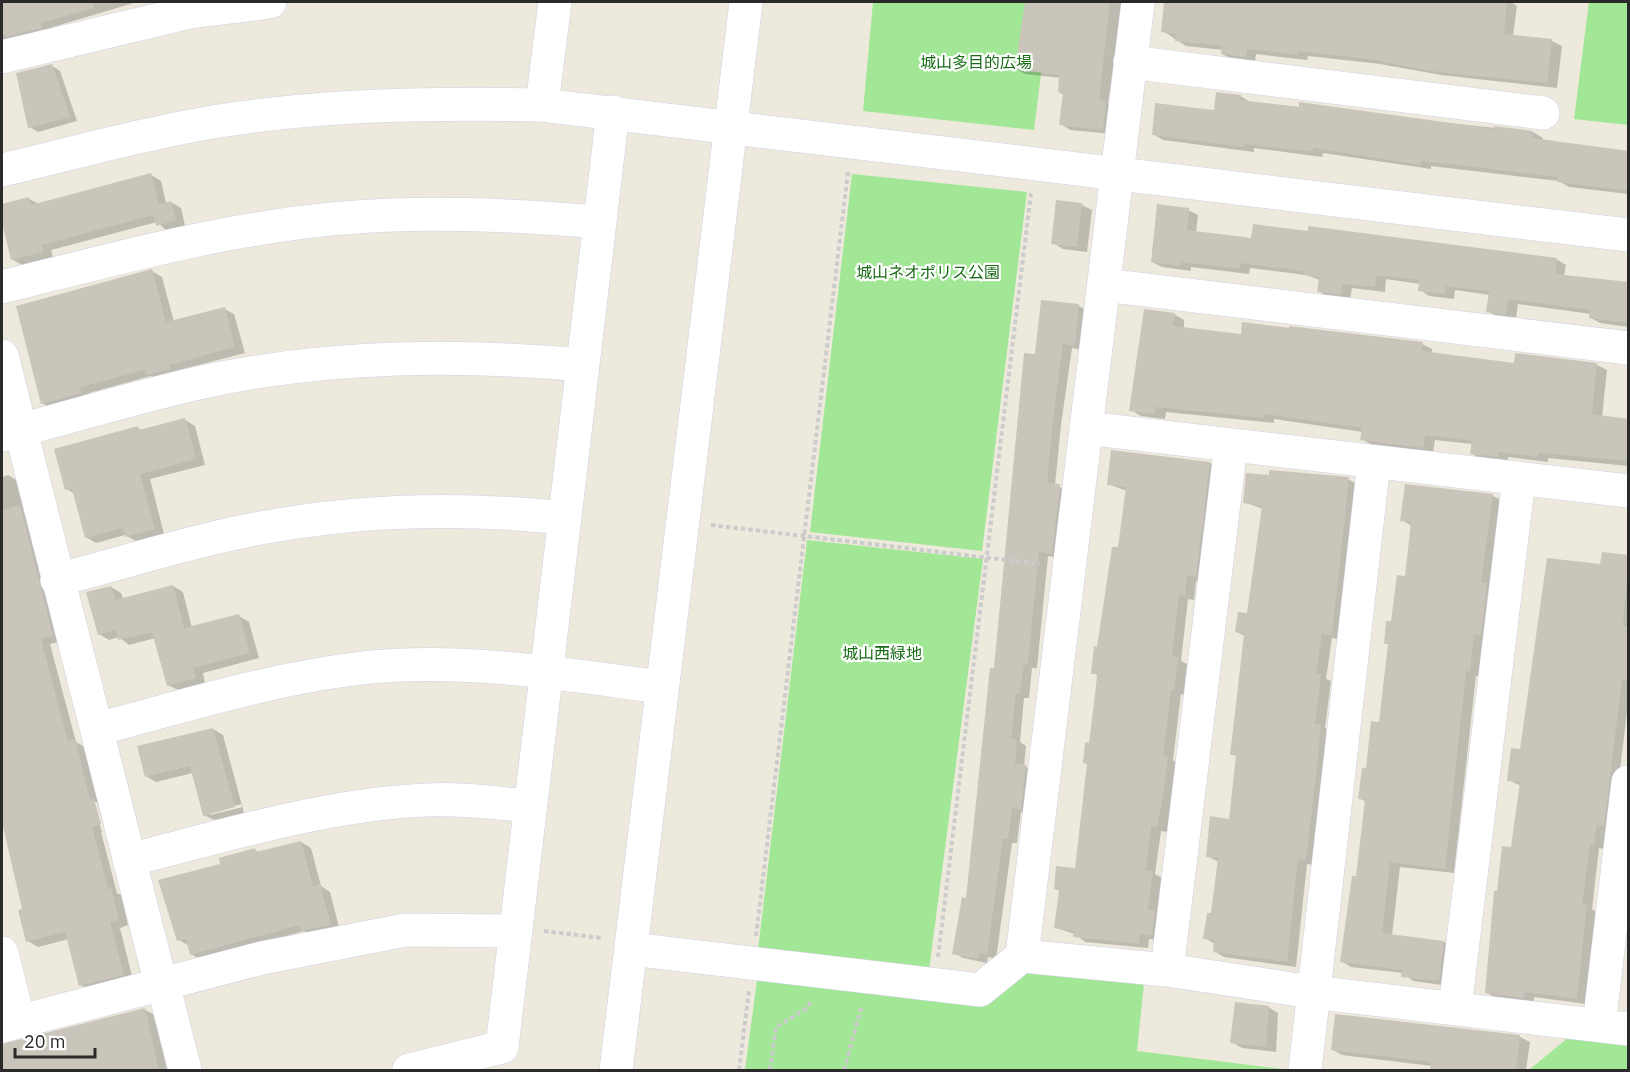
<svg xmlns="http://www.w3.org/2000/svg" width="1630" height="1072" font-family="'IBM Plex Sans','Noto Sans JP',sans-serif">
	<rect width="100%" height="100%" fill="#ede9dc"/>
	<path fill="#a2e795" d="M873,2H1050L1034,130L863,111Z
		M1589,2H1628V125L1574,119Z
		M852,174L1027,192L982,551L810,532Z
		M807,540L983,559L929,970L758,950Z
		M1023,969L1144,983L1137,1051L1291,1070H745L757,980L981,1005Z
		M1570,1036L1628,1043V1070H1529Z"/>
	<path fill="#0003" fill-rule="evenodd" d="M2,2H137L50,28L52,33L2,44Z
		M1026,2H1122L1108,104L1115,107L1112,134L1070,130L1061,124L1064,95L1059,92L1061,78L1025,74L1016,69Z
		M1166,2H1511L1517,6L1513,36L1552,41L1562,46L1557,88L1441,75L1380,64L1308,56L1307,60L1256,54L1255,62L1232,59L1222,54L1223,50L1186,46L1163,31Z
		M52,66L60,71L77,121L38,132L30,127Z
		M1240,96L1250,102L1533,132L1543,138L1542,141L1628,152V194L1569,187L1559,181L1431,166V169L1323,153L1322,157L1254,148V152L1163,140L1153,134L1216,112Z
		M151,175L161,181L166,203L171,202L181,208L185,226L167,231L157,222L51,250L53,257L22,265L12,259L2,217V206L29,199L39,204Z
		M1082,205L1092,210L1087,252L1063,249L1053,243Z
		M1188,210L1198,215L1196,232L1253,240L1556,259L1566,265L1564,276L1628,284V327L1600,323L1591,318V314L1518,304L1516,319L1498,317L1488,311L1490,295L1455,290L1454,299L1429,296L1420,290V284L1386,279L1385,292L1352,288L1350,299L1328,297L1319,291L1320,280L1306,275L1250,268L1249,274L1191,267V271L1162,267L1152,262Z
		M152,271L162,277L174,322L224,309L234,314L245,353L179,370L180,374L158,380L151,376L89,393L91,399L52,409L42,403Z
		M1042,301L1079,306L1088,311L1083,350L1072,348L1061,425L1055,485L1069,491L1061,558L1048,556L1037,668H1032L1029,698H1024L1020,742L1026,746L1024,766L1035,771L1029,813L1021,812L1017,843H1012L996,959L988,957L987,963L963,958L954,953L967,900Z
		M1174,314L1184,320V329L1242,336L1422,344L1432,349V353L1516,364L1517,355L1597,365L1607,370L1602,417L1628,420V466L1548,458V462L1508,457V462L1481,459L1471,453L1472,444L1435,440L1433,452L1372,445L1362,439L1363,432L1274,419V423L1166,412L1165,419L1141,416L1131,410Z
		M185,420L195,426L205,465L150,479L164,534L136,541L125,535L96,543L86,537L75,494L67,489L138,428L143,431Z
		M1210,463L1219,469L1205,582L1196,581L1194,600L1188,599L1181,661L1187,664L1184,695L1181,694L1173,760L1177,763L1173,803L1167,832L1161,831L1155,874L1162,878L1161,940L1149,939L1148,948L1085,942L1075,934L1056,928L1060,891L1055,889L1076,870L1099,676L1093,673L1119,549L1127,491L1108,484Z
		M8,475L18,481L63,641L50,644L76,742L85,747L110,830L101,832L117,893L121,895L128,925L120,928L133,980L91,991L81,985L69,939L38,947L28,941L24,910L2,816V477ZM93,802H97L105,831L102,832Z
		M1348,479L1358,485L1342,640L1332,638L1326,679L1331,681L1325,728L1330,731L1316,865L1307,864L1296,967L1224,957L1214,951L1215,944L1205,938L1212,915L1219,862L1207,856L1231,820L1238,757L1232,754L1245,636L1237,632L1248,615L1263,509L1244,502Z
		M1406,486L1493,496L1503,501L1479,676H1476L1454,873L1400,867L1392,936L1444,942L1454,948L1449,986L1413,981L1403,973L1351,967L1341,961L1357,878L1366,802L1360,798L1380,724L1389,645L1385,643L1406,578L1412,526L1402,520Z
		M1628,557V703L1613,830L1604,849L1599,848L1592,909L1596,912L1586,1004L1534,997V1002L1496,998L1487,993L1498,893L1513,849L1521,786L1509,780L1602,566Z
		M173,586L183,592L192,628L239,616L249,622L259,658L203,673L205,683L178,690L168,685L156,638L129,645L119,637L109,640L99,634L111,587L121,593L123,599Z
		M213,729L223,735L244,813L214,820L204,815L193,773L156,782L146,776ZM242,804L243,807L210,815V812Z
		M301,842L311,848L321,886L330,892L340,931L313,936L304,931L201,960L191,954L189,946L179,940L222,865L255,850L260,853Z
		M1268,1007L1278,1013L1276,1052L1242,1048L1232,1042Z
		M145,1010L155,1015L167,1070H2V1047Z
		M1520,1037L1530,1042L1526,1070H1434L1432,1066L1342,1055L1332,1049Z"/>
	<path fill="#c9c5bb" d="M2,2H93L94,8L41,23L42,28L6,37L5,34L2,35Z
		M1025,2H1110L1099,100L1106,101L1103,130L1059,125L1063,93L1058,92L1059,75L1015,69Z
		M1164,2H1507L1504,34L1552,39L1547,83L1430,71L1369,59L1298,51V55L1247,49L1246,57L1221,54L1222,46L1175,41L1176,34L1161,32Z
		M52,64L70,117L28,128L16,73Z
		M1216,92L1241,95L1240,100L1299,107V102L1494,129V126L1533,131L1532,138L1629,151V191L1557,182L1558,177L1474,167L1421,161V165L1313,148V152L1244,144V147L1152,135L1155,103L1214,110Z
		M151,173L159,204L171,201L176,220L156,226L153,215L42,245L44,252L11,260L2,223V204L29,197L31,205Z
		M1056,200L1082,203L1077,247L1051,244Z
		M1157,204L1189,208L1187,230L1251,238L1253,224L1308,231V226L1557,258L1555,274L1629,282V323L1589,318L1590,310L1508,299L1506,315L1486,312L1489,291L1446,286L1445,294L1418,291L1419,280L1377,275L1375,287L1342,284L1341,295L1317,292L1319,277L1303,275V271L1241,263L1240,269L1182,262L1181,266L1151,262Z
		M152,269L166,322L225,307L235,347L169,365L171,369L146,375L145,370L80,387L81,393L41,404L16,306Z
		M1041,300L1079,304L1075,346L1063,344L1053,420L1047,483L1060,484L1052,554L1039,552L1028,664H1024L1020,694H1016L1011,739H1017L1015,764L1026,765L1021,809L1012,808L1008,839L1003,838L987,955L979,953L978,959L952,954L962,897L966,898L990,668H994L1024,353L1035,354Z
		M1144,309L1175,313L1173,326L1241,334L1242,322L1289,328V326L1423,342L1422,351L1514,363L1515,353L1597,363L1592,414L1629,419V461L1539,453L1538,457L1498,452V457L1470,454L1472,441L1425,435L1424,448L1360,440L1362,428L1264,414V418L1156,407L1155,414L1129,411Z
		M185,418L196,459L140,474L155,529L125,537L123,528L85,538L72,489L65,490L54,449L138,426L139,430Z
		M1111,450L1210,462L1196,577L1187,576L1185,596L1179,595L1172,656L1178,657L1174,690H1171L1163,755L1168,756L1163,797L1157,827L1151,826L1146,870L1153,871L1148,910L1155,911L1152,936L1140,934L1139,944L1073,937L1074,931L1054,928L1059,890L1054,889L1056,866L1075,868L1087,764L1083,763L1085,742L1089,743L1096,686L1097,674H1091L1094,646L1097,647L1112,547H1118L1126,487L1107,485Z
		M1269,470L1349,477L1332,635L1322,634L1316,674H1321L1315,724H1321L1317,767L1306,860L1298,859L1287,962L1213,952L1214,940L1203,939L1207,913H1211L1218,858L1206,857L1210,816L1229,819L1236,755H1230L1244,634L1235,632L1238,612L1247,613L1262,506L1243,503L1246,473L1269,475Z
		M1405,484L1493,494L1481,583H1487L1481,635L1474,634L1470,671H1466L1445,869L1390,862L1382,933L1444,941L1439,981L1401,977L1402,970L1340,962L1352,876H1356L1365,800L1358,799L1362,768H1366L1371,721L1379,722L1388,644H1384L1386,621H1391L1397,575L1405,576L1411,522L1400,521Z
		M20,505L53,636L41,639L68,741L75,739L90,800L94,799L101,824L92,827L108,889L111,888L119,920L110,922L124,975L79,986L65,932L26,942L18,910L22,909L2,822V510Z
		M1602,552L1629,555L1623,626H1629V681L1622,680L1604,826L1597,825L1594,845L1590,844L1582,905H1587L1577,999L1525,992L1524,998L1485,993L1494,891H1497L1502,846L1511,847L1520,782L1507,781L1511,748L1520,749L1547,558L1600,564Z
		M173,585L184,628L239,614L250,653L193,668L196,678L167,686L152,632L118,640L116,630L98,635L86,592L111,586L115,600Z
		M213,728L235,807L203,816L190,766L145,777L137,746Z
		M301,841L313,886L320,884L331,925L301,931L300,925L190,955L186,939L177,941L158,880L220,864L219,858L255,848L256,852Z
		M1235,1002L1269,1006L1266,1047L1230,1043Z
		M145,1008L159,1071H2V1044Z
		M1335,1014L1520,1035L1516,1071H1430L1431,1062L1331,1050Z"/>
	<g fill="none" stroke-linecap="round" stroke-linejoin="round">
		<defs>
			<path id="minor" d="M2,57L190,12L270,2
				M1130,62L1543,113
				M542,105L555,2
				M2,170C74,153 146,133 219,121C326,104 434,103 542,105L1628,235
				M1104,285L1628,348
				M2,287C111,260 219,230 331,219C420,210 511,215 600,222
				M2,356L161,984
				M1086,428L1628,491
				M2,435C72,417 141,395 212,380C335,355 458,354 583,365
				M57,580C130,561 204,537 278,525C373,509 469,508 565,518
				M97,729C181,707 267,680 354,669C457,656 560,674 662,687
				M129,860C227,835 324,805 425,800C460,798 495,803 530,806
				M631,949L980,990L1022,956L1138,2
				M2,953L19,1021
				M1022,956L1167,970L1312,992L1628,1029
				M1167,970L1231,445
				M163,984L185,1070
				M1455,1008L1519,478
				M1599,1025L1628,782
				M2,1026L262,958L405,930L516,931
				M409,1070L502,1047L613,112
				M616,1070L746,2
				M1305,1070L1374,462"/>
		</defs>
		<use href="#minor" stroke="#d1d1e4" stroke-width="34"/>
		<path stroke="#ccc" stroke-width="4" stroke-dasharray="4.5 3" stroke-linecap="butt" d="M711,525L1040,564
			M544,931L602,938
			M756,936L848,172
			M938,957L1031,193
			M739,1070L749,991
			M770,1070L776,1027L809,1007L810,1000
			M844,1070L862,1005"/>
		<use href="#minor" stroke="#fff" stroke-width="33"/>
	</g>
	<g text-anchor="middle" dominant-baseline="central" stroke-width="4.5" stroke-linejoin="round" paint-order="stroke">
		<g font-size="16" fill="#186c16" stroke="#fff">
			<text x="976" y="62">城山多目的広場</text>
			<text x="928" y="272">城山ネオポリス公園</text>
			<text x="882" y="653">城山西緑地</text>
		</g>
	</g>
	<rect width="1630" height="1072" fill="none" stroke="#2a2a2a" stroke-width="6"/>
	<path d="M15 1048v9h80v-9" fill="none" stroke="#2a2a2a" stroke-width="3"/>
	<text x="24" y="1048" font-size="18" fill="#2a2a2a" stroke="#ffffff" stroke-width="4.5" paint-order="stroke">20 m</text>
</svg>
